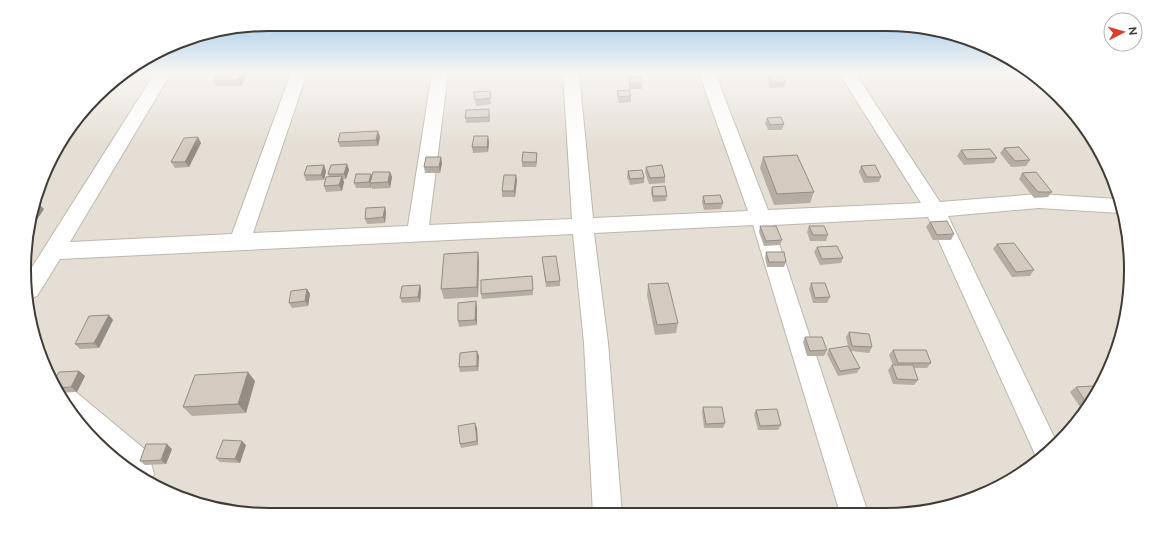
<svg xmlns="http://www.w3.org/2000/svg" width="1155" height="539" font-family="Raleway,sans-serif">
	<rect width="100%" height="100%" fill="#f0ece5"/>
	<path fill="#e4ded4" d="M129,73H1024L1059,96L1112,175L1131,269L1112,363L1080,419L1035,464L980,496L918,513L269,515L176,496L107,454L57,392L29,317V222L57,147L108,85Z"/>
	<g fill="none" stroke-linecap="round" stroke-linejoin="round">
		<defs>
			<path id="street" d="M155,73H171L70,242L232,234L291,73H307L253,233L408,226L432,73H448L429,225L572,219L563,73H579L593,218L748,211L699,73H715L768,210L921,203L839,73H855L940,202L1039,194L1117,199L1120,213L1039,208L948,216L1057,443L1038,461L928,217L773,225L868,513H840L753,225L594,233L608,343L622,514H593L584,343L573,234L60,259L37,296L29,299V272Z
				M56,380L65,383L148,452L154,474L151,481L115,459L102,447L57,392L53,381Z"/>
		</defs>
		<use href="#street" stroke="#beb6ac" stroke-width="2"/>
		<use href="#street" fill="#fff" fill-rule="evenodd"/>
	</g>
	<path fill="#b6aea4" d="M172,73H200L172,74Z
		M218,73H247L241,86H216L213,81Z
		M879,73H893L892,75H880Z
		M769,76L786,82L784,87L770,88L767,82Z
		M629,77L642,83V89H629Z
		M490,91L491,104L476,106L474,92Z
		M617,91L631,96V102L619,103L617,96Z
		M490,115V122L466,123L465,118Z
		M767,118L784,124L782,130H768L765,123Z
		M488,136L489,142L488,152L473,153L472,147Z
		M198,137L201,143L189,167L175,168L171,162Z
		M380,137L378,146L340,147L338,142Z
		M1004,148L1030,160L1026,166L1011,167L1000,153Z
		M961,150L997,158L994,163L964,165L957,156Z
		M537,153V158L536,167H522V162Z
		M763,157L814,192L810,203L774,205L760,168Z
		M442,163L440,173H425L424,167Z
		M347,164L349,170L346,179H343L344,182L342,191L326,192L324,186L329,177L328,174Z
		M324,165L326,171L324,180L306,181L304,175Z
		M861,166L881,177L879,182L864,183L859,172Z
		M646,167L665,177V183L649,184L645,172Z
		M628,171L644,178V183L630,185L627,177Z
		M390,172L392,177L390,188L372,189L371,186V188H356L354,183L371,174L372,177Z
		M1022,173L1052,192L1048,197L1034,198L1019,179Z
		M517,180L515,197H502V191Z
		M652,187L667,196L666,201L653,202L651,192Z
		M703,196L723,203L721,209L704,210L702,202Z
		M35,204L44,209L36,221H29Z
		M386,212L385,223L367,224L365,219Z
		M930,222L954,234L951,240H933L926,227Z
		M760,226L782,240L780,245L764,246L759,232Z
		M809,226L828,235L826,241H810L807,232Z
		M997,244L1034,270L1030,276L1012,277L993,249Z
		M817,247L843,258L841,263L820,265L814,252Z
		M478,252L479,262L478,297L444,299L441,289Z
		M766,252L786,262L784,267H767L765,258Z
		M542,257L560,281V286L546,287Z
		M532,276L533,295L482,299L481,294Z
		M811,283L830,297L827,303H813L809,289Z
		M648,284L678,323L676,333L655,335L647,295Z
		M420,285L421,290L420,302L402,303L400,298Z
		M307,289L310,294L308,306L292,308L289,303Z
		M477,307V325L459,327L458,321Z
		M109,315L113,320L99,348L80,349L75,344Z
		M849,332L872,347L869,353L851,351L860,368L857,373L838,376L827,354L829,349L848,346L846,337Z
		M805,337L827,350L824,356H807L803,342Z
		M893,350L931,363L927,368H914L918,380L914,385L893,384L888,370L892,365H893L889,355Z
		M479,356L478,371L460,372L459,367Z
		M79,371L85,376L77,392L57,393L53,382Z
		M255,381L246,413L192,416L183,407Z
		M1076,387L1096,391L1086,410H1082L1070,392Z
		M703,407L725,423L723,428H704L702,412Z
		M756,410L781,425L778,430H758L754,414Z
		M477,428L478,445L461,448L460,444Z
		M246,445L240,463L220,462L216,458Z
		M172,449L166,464L145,465L140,461Z"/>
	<path fill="#948d86" d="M242,73H247L241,86L238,80Z
		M378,131L380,137L378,146L376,140Z
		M488,136L489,142L488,152L487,147Z
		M198,137L201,143L189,167L185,162Z
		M537,153V158L536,167V162Z
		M441,157L442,163L440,173L439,167Z
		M347,164L349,170L346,179L344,174Z
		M324,165L326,171L324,180L321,175Z
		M390,172L392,177L390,188L388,182Z
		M371,174L372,179L370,183L371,186V188L369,182Z
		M516,175L517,180L515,197L514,191Z
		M342,176L344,182L342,191L339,185Z
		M39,204L44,209L36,221L31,216Z
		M385,207L386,212L385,223L383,217Z
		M478,252L479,262L478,297L477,287Z
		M420,285L421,290L420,302L418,297Z
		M307,289L310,294L308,306L305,301Z
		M476,301L477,307V325L475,320Z
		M109,315L113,320L99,348L94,343Z
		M477,351L479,356L478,371L477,366Z
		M79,371L85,376L77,392L71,387Z
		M248,372L255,381L246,413L238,404Z
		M475,423L477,428L478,445L477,441Z
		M242,441L246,445L240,463L235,459Z
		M167,444L172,449L166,464L161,460Z"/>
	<path fill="#d4cabf" stroke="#948d86" d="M218,73H242L238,80L213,81Z
		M769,76H782L786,82H772Z
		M629,77H641L642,83H629Z
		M629,90L631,96L619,97L617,91Z
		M490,91L491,98L475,100L474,92Z
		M489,109V117L465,118L466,110Z
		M781,117L784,124L770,125L767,118Z
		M378,131L376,140L338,142L340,133Z
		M474,136H488L487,147H472Z
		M198,137L185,162H171L184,138Z
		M1019,147L1030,160L1015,161L1004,148Z
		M990,149L997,158L967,159L961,150Z
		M523,152L537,153L536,162H522Z
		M797,155L814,192L777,194L763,157Z
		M426,157H441L439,167H424Z
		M347,164L344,174H328L331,165Z
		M324,165L321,175H304L307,166Z
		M662,165L665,177L650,178L646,167Z
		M875,165L881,177H867L861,166Z
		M642,170L644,178L630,179L628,171Z
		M373,172H390L388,182L370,183Z
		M1036,172L1052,192H1038L1022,173Z
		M356,174H371L369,182L354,183Z
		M504,175H516L514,191H502Z
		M342,176L339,185L324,186L326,177Z
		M665,186L667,196H653L652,187Z
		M720,195L723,203L705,204L703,196Z
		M35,204H39L31,215Z
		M385,207L383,217L365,219L366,208Z
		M947,221L954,234L937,235L930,222Z
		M760,226H776L782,240L766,241Z
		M809,226H824L828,235H813Z
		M1014,243L1034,270L1016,272L997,244Z
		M837,246L843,258L822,259L817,247Z
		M478,252L477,287L441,289L444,254Z
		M766,252H784L786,262H769Z
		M556,256L560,281L546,282L542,257Z
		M532,276L533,290L481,294V280Z
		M668,283L678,323L657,325L648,284Z
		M811,283H825L830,297L815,298Z
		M420,285L418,297L400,298L402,286Z
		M307,289L305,301L289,303L291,291Z
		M476,301L475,320L458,321V303Z
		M109,315L94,343L75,344L89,316Z
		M849,332L869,334L872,347L852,346Z
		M805,337H822L827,350L810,351Z
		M848,346L860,368L840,371L829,349Z
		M893,350H926L931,363H898Z
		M477,351V366L459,367L460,353Z
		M892,365H913L918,380L897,379Z
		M79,371L71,387L55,388L53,382L59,372Z
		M248,372L238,404L183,407L195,375Z
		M1093,386L1096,391L1088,405L1076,387Z
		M703,407H722L725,423L706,424Z
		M777,409L781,425L760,426L756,410Z
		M475,423L477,441L460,444L458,426Z
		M223,440L242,441L235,459L216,458Z
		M146,444H167L161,460L140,461Z"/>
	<linearGradient id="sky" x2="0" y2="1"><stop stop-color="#8ec0e8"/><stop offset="0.49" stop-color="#f8f6f3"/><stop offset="1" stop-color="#f8f6f3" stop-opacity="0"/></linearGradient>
	<rect width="1155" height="148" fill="url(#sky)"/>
	<path d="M0 0H1155V539H0ZM269 31H886A238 238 0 0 1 1124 269V270A238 238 0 0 1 886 508H269A238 238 0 0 1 31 270V269A238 238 0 0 1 269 31Z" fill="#fff" fill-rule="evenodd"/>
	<path fill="none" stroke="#423c36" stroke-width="2" d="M269 31H886A238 238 0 0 1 1124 269V270A238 238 0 0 1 886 508H269A238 238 0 0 1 31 270V269A238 238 0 0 1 269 31Z"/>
	<g transform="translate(1123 32) rotate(84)"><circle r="19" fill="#ffffff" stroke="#b3b1af"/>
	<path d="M0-3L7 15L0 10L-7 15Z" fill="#e03c2c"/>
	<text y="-6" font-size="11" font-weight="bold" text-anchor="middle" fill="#423c36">N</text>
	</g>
</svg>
